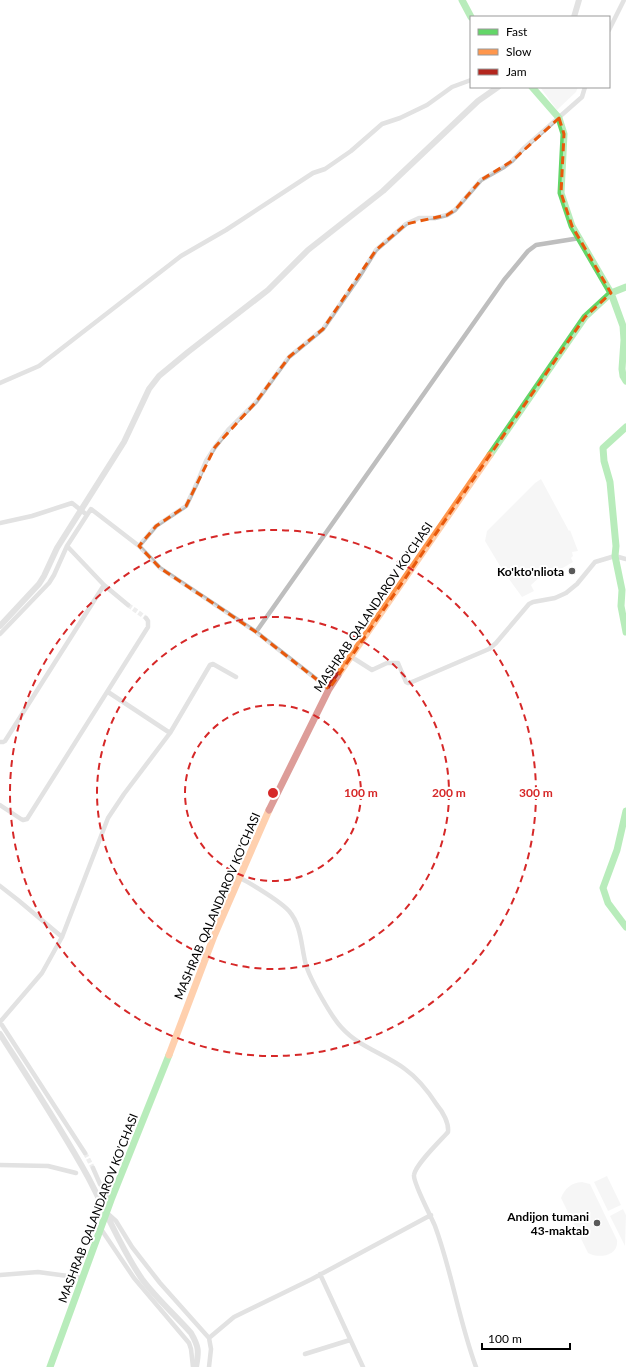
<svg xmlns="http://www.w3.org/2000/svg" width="626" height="1367" font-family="Lato,sans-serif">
	<rect width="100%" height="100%" fill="#fff"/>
	<path fill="#ececec" d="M540,87H578L576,92L557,110Z
		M541,479L569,531L570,530L578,551L572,552L573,556L571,558L573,562L549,576L546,573L542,577L541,576L531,585L534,591L522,597L503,571L485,541L487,531L535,483Z
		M607,1176L621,1205L608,1211L594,1182Z
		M582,1182L590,1184L617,1240C619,1256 599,1259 588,1253L561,1198C565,1188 571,1183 582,1182Z
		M623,1209L626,1215L625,1246L610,1216Z"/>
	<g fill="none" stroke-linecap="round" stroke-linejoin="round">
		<path stroke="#bfbfbf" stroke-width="6" d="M574,17L579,0
			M0,626L39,584L44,576L57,548L124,442L149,389L159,376L188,352L268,290L308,250L383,191L478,101L498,87
			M0,1034C30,1081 61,1128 88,1177C106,1211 120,1247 142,1279C155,1297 176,1316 191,1333C199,1347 199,1351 196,1367"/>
		<path stroke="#d9d9d9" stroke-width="4.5" stroke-dasharray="4.5 2" stroke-linecap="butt" d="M128,605L146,618
			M85,1153L93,1168"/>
		<path stroke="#bebebe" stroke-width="4.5" d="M609,30L624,0
			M0,383L39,366L181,256L226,230L313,173L325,169L351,151L382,124L400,118L427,105L452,87L471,80
			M87,515L91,509L139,546L160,568L256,632L329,689
			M0,523L32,516L72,503L87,515L67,546L54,575L49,583L0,634
			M67,546L104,585L128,605
			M139,546L156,526L186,506L197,483L206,461L215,447L229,429L256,402L289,357L323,329L359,277L376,250L406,224L419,218H435L447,215L455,210L481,180L504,167L512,161L523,149L582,97L585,87
			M256,632L504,280L528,251L536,245L580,238
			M350,656L372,670L387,663H398L406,682L408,683L412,682L489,649L496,643L529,604L533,602L555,598L566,593L577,584L595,562L615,556L626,559
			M108,692L170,733
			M0,742H3L5,741L104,585
			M0,805L21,819L23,820L27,819L148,627V621L146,618
			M239,877C254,886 278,899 289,911C302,926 301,947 306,965C310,979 332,1018 342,1028C359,1047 385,1054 405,1069C419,1079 428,1091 437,1105C443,1112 449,1123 448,1132C440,1141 415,1165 414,1175C413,1183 431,1216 435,1226C452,1272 459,1321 476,1367
			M0,886L18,900L62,937
			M0,1022L42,973L62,937L108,818L124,794L170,733L210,665L213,664L236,677
			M0,1022L85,1153
			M0,1165L48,1166L76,1173
			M93,1168L100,1184L111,1200
			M107,1213L116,1221L132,1247L160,1283L209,1338L234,1317L312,1279L431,1215
			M101,1229L134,1278L189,1343L191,1349L193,1367
			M320,1274L363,1367
			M0,1275L38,1272L83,1278
			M209,1338L211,1349L209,1367
			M305,1354L350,1340"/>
		<path stroke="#63d668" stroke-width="7" d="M462,0L471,17
			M532,87L559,118L564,134L561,193L572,226L611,293L623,326L624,340L622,369L623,376L626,381
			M626,427L603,448L604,461L610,482L616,546L615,556L622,590L621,606L626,632
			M490,455L585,317L611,293L626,287
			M626,811L617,850L603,888L608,903L626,927
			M50,1367L111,1200L169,1055"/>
		<path stroke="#ff974d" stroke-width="7" d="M338,675L490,455
			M169,1055L214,936L269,810"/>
		<path stroke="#b3261e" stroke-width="7" d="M269,810L329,689L338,675"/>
	</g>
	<path d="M0 0H626V1367H0ZM559,118L564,134L561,193L572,226L611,293L585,317L329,689L256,632L160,568L139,546L156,526L186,506L215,447L256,402L289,357L323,329L376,250L406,224L447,215L455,210L481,180L512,161Z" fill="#fff" fill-opacity=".55" fill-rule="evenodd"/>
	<path fill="none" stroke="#e8590c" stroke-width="3" stroke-dasharray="8 5" stroke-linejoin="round" d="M559,118L564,134L561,193L572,226L611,293L585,317L329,689L256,632L160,568L139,546L156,526L186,506L215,447L256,402L289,357L323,329L376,250L406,224L447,215L455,210L481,180L512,161Z"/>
	<g fill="none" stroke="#d62828" stroke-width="2" stroke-dasharray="7 5">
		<circle cx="273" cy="793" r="88"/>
		<circle cx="273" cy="793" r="176"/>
		<circle cx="273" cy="793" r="263"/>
	</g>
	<g fill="#595959" stroke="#fff" stroke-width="1.5">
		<circle cx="572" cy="571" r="4"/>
		<circle cx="597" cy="1223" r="4"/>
	</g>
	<g text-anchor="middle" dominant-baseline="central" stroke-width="4" stroke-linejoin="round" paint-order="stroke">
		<g font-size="12" font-weight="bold" fill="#000" stroke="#fff" text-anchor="end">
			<text x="564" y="571">Ko'kto'nliota</text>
			<text x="589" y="1216">Andijon tumani<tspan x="589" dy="14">43-maktab</tspan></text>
		</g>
		<g font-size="12" fill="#000" stroke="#fff">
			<text transform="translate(373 607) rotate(-56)">MASHRAB QALANDAROV KO'CHASI</text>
			<text transform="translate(217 906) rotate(-67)">MASHRAB QALANDAROV KO'CHASI</text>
			<text transform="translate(98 1208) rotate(-69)">MASHRAB QALANDAROV KO'CHASI</text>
		</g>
	</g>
	<circle cx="273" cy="793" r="6" fill="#d62828" stroke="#fff" stroke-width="2"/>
	<g font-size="12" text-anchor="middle" font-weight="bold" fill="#d62828" stroke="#fff" stroke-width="4" stroke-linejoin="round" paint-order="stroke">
		<text x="361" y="797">100 m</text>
		<text x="449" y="797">200 m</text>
		<text x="536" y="797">300 m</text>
	</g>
	<rect x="470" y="16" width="140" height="72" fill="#ffffff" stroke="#999999"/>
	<rect x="478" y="29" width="20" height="6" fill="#63d668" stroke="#999999"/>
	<text x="506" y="36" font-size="12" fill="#000000">Fast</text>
	<rect x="478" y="49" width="20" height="6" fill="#ff974d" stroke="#999999"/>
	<text x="506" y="56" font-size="12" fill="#000000">Slow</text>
	<rect x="478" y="69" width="20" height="6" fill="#b3261e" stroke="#999999"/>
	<text x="506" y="76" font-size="12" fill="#000000">Jam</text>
	<path d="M482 1343v6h88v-6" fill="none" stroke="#000000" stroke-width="2"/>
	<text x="488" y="1343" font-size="12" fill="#000000" stroke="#ffffff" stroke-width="3" paint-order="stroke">100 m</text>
</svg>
